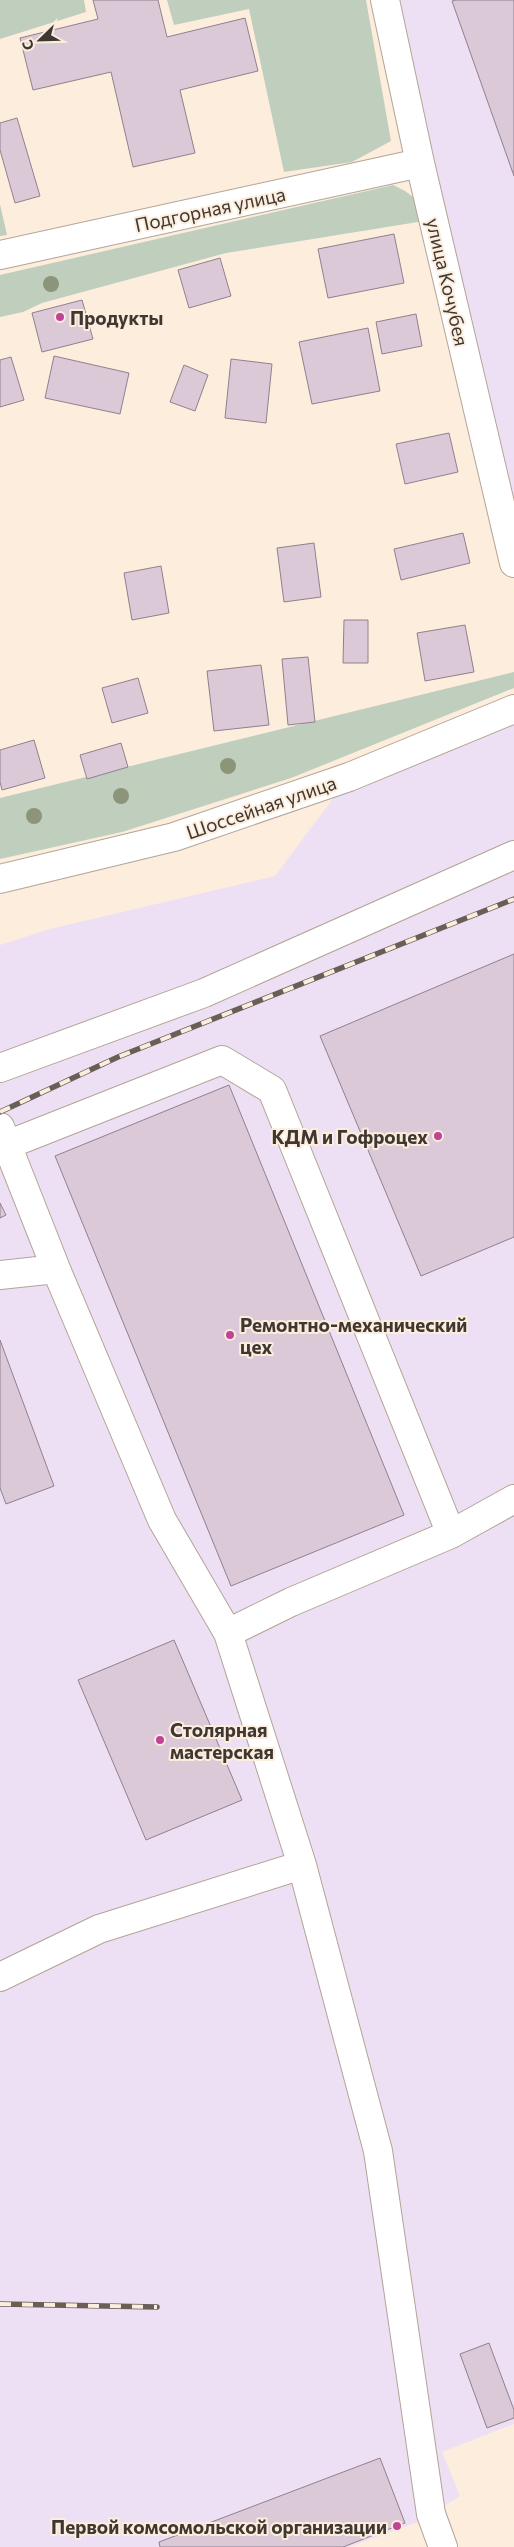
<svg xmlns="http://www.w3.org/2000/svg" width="514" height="2547" font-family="Commissioner,sans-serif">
	<rect width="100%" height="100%" fill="#fdeddd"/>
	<path fill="#eee0f4" d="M385,0H514V563Z
		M514,709V2424L442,2452L460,2496L418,2522L349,2547H0V945L50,929L275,876L349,777Z"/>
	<path fill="#c0cebd" d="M0,0H84L86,12L0,39Z
		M167,0H366L391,141L352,162L284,172L249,9L174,25Z
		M393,185C414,195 417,198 424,221L226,253L42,303L23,312L0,317V275Z
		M0,204L7,235L0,236Z
		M514,672V688L291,778L122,832L0,859V798Z"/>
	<path fill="#dbc9d7" stroke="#90808d" d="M93,0H158L167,37L245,18L258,71L180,90L195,153L133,167L111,72L33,90L20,38L98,19Z
		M456,0H514V176L452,1Z
		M17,118L40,196L15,203L0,150V123Z
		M394,234L404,283L328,298L318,249Z
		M220,258L231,296L189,308L178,270Z
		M82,300L93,339L42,352L32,313Z
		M416,314L422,346L382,354L376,322Z
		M368,328L380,391L312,404L299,342Z
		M54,356L129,373L120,414L45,398Z
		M11,357L24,400L0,407V360Z
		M231,359L272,364L266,423L225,418Z
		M184,365L208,375L195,411L170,402Z
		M449,433L458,472L405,484L396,444Z
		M463,533L470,563L401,580L394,549Z
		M314,543L321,597L284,602L277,548Z
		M161,566L169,613L132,620L124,573Z
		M344,620H368V663H343Z
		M465,625L474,672L425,681L417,633Z
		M308,657L315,722L288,725L282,659Z
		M261,665L269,725L214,731L207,671Z
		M138,678L148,713L112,723L102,688Z
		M34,740L45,778L2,790L0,782V750Z
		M121,743L128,767L87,779L80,755Z
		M514,954V1237L421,1276L320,1036Z
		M229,1085L404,1515L231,1586L55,1156Z
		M0,1203L6,1215L0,1218Z
		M0,1340L54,1486L6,1504L0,1488Z
		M174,1640L242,1800L146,1840L78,1680Z
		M489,2343L514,2410V2418L487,2428L460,2354Z
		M380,2458L405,2523L397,2526L343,2547H160L159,2542Z"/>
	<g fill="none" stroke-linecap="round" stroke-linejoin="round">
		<defs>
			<path id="minor" d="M385,0L420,163L514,563
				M0,255L420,163
				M0,879L174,837L349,777L514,709
				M0,1068L204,993L514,855
				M0,1127L56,1269L162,1520L228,1633L302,1865L378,2151L431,2514L443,2547
				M7,1145L222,1060L272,1090L451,1534
				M0,1275L56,1269
				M228,1633L291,1602L451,1534L514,1499
				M0,1977L99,1929L302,1865"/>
		</defs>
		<use href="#minor" stroke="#b3a495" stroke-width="30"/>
		<use href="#minor" stroke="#fff" stroke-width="28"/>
		<defs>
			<path id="rail" d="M0,1112L118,1057L514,899
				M0,2304L157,2307"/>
		</defs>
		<use href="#rail" stroke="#685f57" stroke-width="5.5"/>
		<use href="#rail" stroke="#fdeddd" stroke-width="4" stroke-dasharray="11" stroke-linecap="butt"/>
	</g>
	<g fill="#8c9579">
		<circle cx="51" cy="284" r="8"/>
		<circle cx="228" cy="766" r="8"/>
		<circle cx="121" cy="796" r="8"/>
		<circle cx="34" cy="816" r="8"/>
	</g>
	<g fill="#bf4496" stroke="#fdeddd" stroke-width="2">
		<circle cx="60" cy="317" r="5"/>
		<circle cx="438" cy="1136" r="5"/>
		<circle cx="230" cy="1335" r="5"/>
		<circle cx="160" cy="1740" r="5"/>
		<circle cx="397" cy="2526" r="5"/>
	</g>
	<g text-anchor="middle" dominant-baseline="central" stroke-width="4" stroke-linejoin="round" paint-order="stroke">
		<g font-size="19" fill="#3f3832" stroke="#fdeddd">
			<text transform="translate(210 209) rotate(-12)">Подгорная улица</text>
			<text transform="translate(448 282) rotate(77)">улица Кочубея</text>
			<text transform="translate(261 807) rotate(-19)">Шоссейная улица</text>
		</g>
		<g font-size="19" font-weight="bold" fill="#3f3832" stroke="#fdeddd" text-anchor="start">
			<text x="70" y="317">Продукты</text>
			<text x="428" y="1136" text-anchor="end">КДМ и Гофроцех</text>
			<text x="240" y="1324">Ремонтно-механический<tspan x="240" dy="22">цех</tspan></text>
			<text x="170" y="1729">Столярная<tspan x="170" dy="22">мастерская</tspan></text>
			<text x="387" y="2526" text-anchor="end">Первой комсомольской организации</text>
		</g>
	</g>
	<g transform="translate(40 40) rotate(247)" stroke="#fdeddd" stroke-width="4" paint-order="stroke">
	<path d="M0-4L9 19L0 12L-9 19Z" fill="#3f3832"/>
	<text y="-8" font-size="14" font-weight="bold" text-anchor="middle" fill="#3f3832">С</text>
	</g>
</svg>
